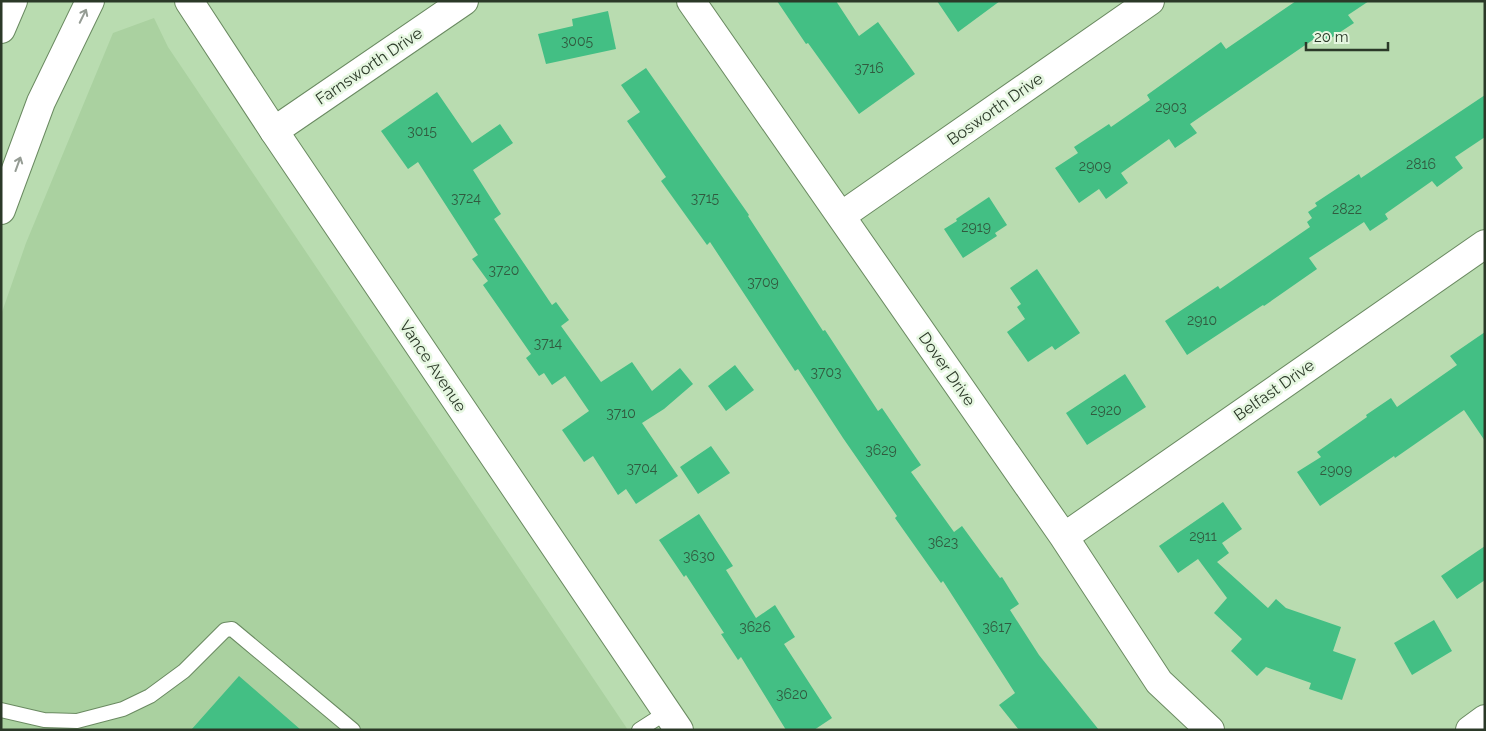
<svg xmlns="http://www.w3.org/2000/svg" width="1486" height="731" font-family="Raleway,sans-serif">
	<rect width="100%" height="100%" fill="#b9dcb0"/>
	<path fill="#aad1a0" d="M154,18L168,47L628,730H1V315L26,243L113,33Z"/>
	<path fill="#43bf84" d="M777,1H836L859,36L878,22L915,74L859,114L808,43L806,44Z
		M937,1H1000L958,32Z
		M1296,1H1369L1348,15L1354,23L1322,44L1317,37L1190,124L1197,133L1175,148L1169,139L1121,173L1128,183L1106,199L1099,189L1079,203L1055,168L1078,153L1074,147L1109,124L1111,127L1150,100L1147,95L1221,42L1226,49Z
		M608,11L616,49L546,64L538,34L573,26L572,19Z
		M646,68L749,215L748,216L823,331L825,330L878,411L882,408L921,465L911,472L954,532L962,526L1000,578L1002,577L1019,604L1010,610L1039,655L1099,730H1019L999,705L1015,693L943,581L941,583L895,518L897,516L843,438L798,369L795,371L710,242L707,245L661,181L666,177L627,121L640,112L621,85Z
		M437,92L472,143L500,124L513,143L473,170L501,214L494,219L552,305L556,302L569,320L561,326L601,382L632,362L652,391L680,368L693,384L664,409L642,423L678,476L636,504L626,489L618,495L593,456L584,462L562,430L589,411L565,376L552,385L544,373L539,376L526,358L531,354L483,285L488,281L472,259L478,255L418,162L408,169L381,131Z
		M1485,95V137L1455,157L1463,168L1437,187L1432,181L1385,214L1388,219L1370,231L1364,222L1309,258L1317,269L1264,306L1263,305L1187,355L1165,321L1218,286L1220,289L1310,227L1307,222L1312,218L1308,212L1317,206L1315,203L1359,174L1361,178Z
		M989,197L1007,225L995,233L997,236L963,258L944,229L957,221L956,219Z
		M1037,269L1080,333L1055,350L1052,346L1028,362L1007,332L1025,319L1017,307L1021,304L1010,288Z
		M1485,332V441L1464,410L1395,458L1394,456L1320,506L1297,472L1321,457L1317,452L1367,417L1366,415L1391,398L1397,407L1457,365L1450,356Z
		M735,365L754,390L726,411L708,386Z
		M1125,374L1146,407L1087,445L1066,413Z
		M711,446L730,473L698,494L680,467Z
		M1223,502L1242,529L1222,543L1229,553L1217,562L1268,608L1276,599L1286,608L1341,627L1333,651L1356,659L1342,700L1309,689L1311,683L1266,667L1257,676L1231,651L1242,639L1214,613L1227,598L1198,559L1178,573L1159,546Z
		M699,514L733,566L726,570L756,618L775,605L795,637L784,644L832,718L814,730H786L741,657L738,660L721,634L724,633L686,575L684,577L659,540Z
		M1485,546V580L1457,599L1441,576Z
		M1434,620L1452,651L1412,675L1394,643Z
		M239,676L301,730H191Z"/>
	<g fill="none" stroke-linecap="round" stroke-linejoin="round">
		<defs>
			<path id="service" d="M1,710L44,720L77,721L123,709L150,696L184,671L225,630L232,629L353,730
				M639,730L667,712"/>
			<path id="minor" d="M691,1L1064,537L1159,682L1210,730
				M274,131L464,1
				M841,216L1150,1
				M1064,537L1485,244
				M1470,730L1485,719"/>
			<path id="tertiary" d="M189,1L274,131L679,730"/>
			<path id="trunk" d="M1,29L13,1
				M1,210L41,102L90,1"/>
		</defs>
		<use href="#service" stroke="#6a8a61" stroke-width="16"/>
		<use href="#minor" stroke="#6a8a61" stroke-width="30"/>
		<use href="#tertiary" stroke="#6a8a61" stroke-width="30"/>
		<use href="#trunk" stroke="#6a8a61" stroke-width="30"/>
		<use href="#service" stroke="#fff" stroke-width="14"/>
		<use href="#minor" stroke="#fff" stroke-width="28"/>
		<use href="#tertiary" stroke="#fff" stroke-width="28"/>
		<use href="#trunk" stroke="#fff" stroke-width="28"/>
	</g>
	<defs><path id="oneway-shaft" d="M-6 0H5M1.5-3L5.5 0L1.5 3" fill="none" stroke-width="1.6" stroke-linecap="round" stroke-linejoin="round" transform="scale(1.25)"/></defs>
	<g stroke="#959c94">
		<use href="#oneway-shaft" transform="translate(83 16) rotate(-64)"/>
		<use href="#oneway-shaft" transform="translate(18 164) rotate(-70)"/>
	</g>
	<g text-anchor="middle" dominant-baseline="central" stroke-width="5" stroke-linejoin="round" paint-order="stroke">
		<g font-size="14" fill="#315a3f">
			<text x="577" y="41">3005</text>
			<text x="869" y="68">3716</text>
			<text x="1171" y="107">2903</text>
			<text x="422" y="131">3015</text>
			<text x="1421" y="164">2816</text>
			<text x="1095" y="166">2909</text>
			<text x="466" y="198">3724</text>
			<text x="705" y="198">3715</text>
			<text x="1347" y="209">2822</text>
			<text x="976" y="227">2919</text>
			<text x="504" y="270">3720</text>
			<text x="763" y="282">3709</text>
			<text x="1202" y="320">2910</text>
			<text x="548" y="343">3714</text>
			<text x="826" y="372">3703</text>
			<text x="1106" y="410">2920</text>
			<text x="621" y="413">3710</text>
			<text x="881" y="450">3629</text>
			<text x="642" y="468">3704</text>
			<text x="1336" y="470">2909</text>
			<text x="1203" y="536">2911</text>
			<text x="943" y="542">3623</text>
			<text x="699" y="556">3630</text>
			<text x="755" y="627">3626</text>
			<text x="997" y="627">3617</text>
			<text x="792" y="694">3620</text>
		</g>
		<g font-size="16" fill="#2b3928" stroke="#e6f7e1">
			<text transform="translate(369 66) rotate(-34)">Farnsworth Drive</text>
			<text transform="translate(995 109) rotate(-35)">Bosworth Drive</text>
			<text transform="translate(433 366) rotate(56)">Vance Avenue</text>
			<text transform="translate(947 369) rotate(55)">Dover Drive</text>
			<text transform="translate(1274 390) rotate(-35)">Belfast Drive</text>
		</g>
	</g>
	<rect width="1486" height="731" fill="none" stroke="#2b3928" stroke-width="5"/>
	<path d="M1306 42v8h82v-8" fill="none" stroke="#2b3928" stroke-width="2.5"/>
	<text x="1314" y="42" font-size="15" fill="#2b3928" stroke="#e6f7e1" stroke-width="4" paint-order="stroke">20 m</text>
</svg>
